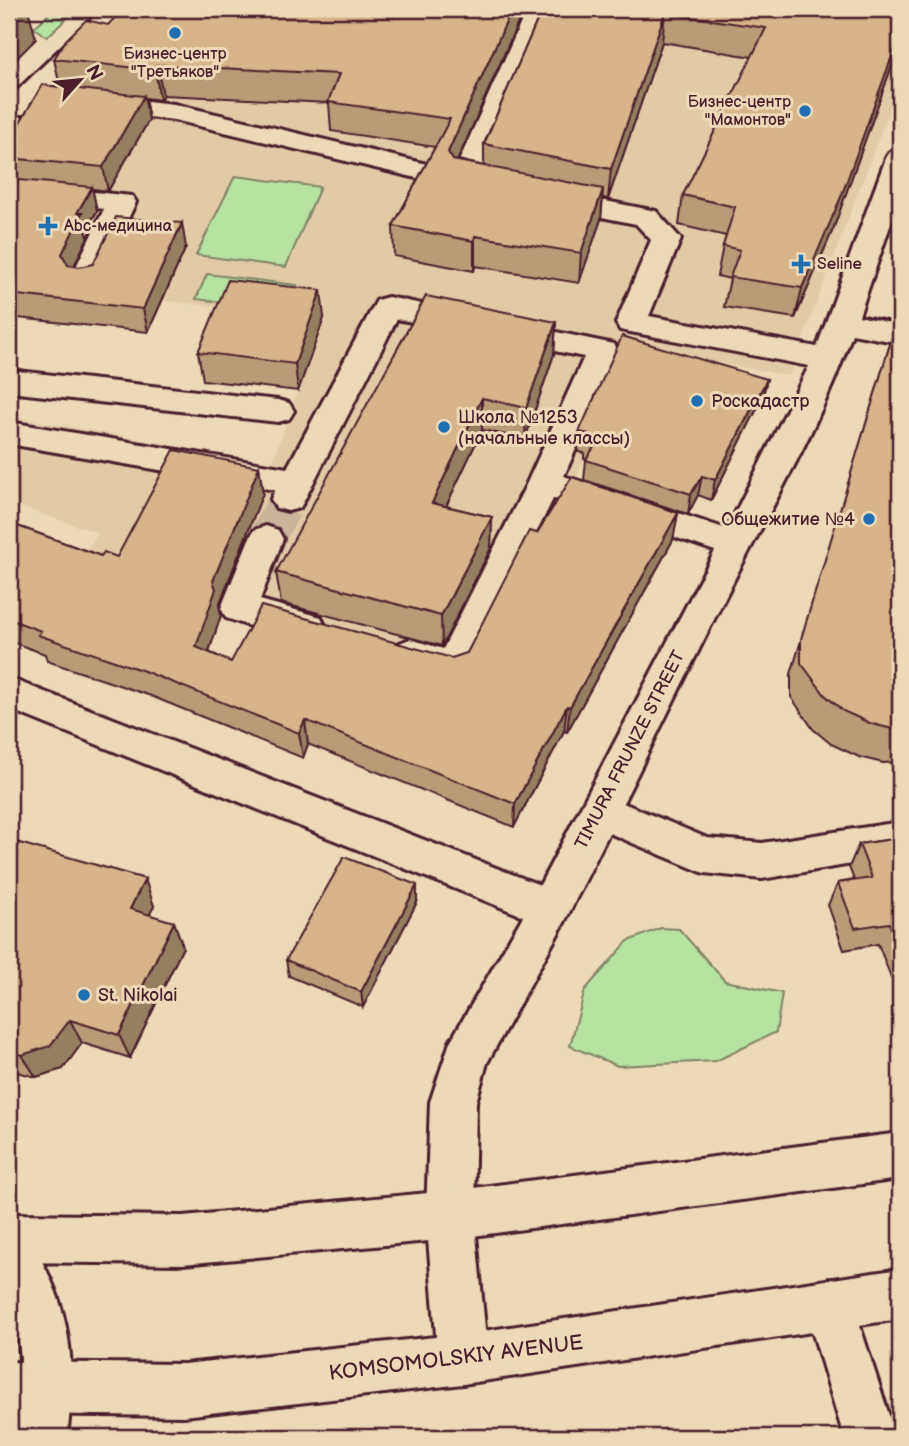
<svg xmlns="http://www.w3.org/2000/svg" width="909" height="1446" font-family="'Balsamiq Sans',sans-serif">
	<rect width="100%" height="100%" fill="#edd9b7"/>
	<filter id="ink" filterUnits="userSpaceOnUse"><feTurbulence type="fractalNoise" baseFrequency=".0143" numOctaves="2"/><feDisplacementMap in="SourceGraphic" scale="14" xChannelSelector="R" yChannelSelector="G"/><feConvolveMatrix kernelMatrix="1 2 1 2 8 2 1 2 1" color-interpolation-filters="sRGB"/></filter>
	<g filter="url(#ink)">
		<path fill="#e3caa7" d="M139,9H900V82L789,376L648,350L584,459L561,518L473,695L399,664L210,613L74,570L98,533L9,503V416L272,463L323,318L9,284V144Z"/>
		<path fill="#b6e3a2" stroke="#808166" stroke-width="2" d="M54,9H77L47,37L34,28Z
			M235,176L320,187L286,267L196,255Z
			M207,274L297,285L287,310L196,299Z
			M661,928L679,929L725,981L782,993L776,1032L716,1061L618,1066L570,1046L585,990L628,941Z"/>
		<g fill="none" stroke-linecap="round" stroke-linejoin="round">
			<path stroke="#ccb49b" stroke-width="36" stroke-dasharray="36 18" stroke-linecap="butt" d="M266,539L288,499"/>
			<defs>
				<path id="minor" d="M102,9H128L49,90L174,104L431,165L435,171L431,177L421,179L174,120L34,104L24,114H9V99Z
					M527,9H551L480,176L656,211L681,239L649,316L817,347L886,158L890,152L900,150V197L859,316L900,325V343L852,334C823,418 778,496 737,574C698,650 661,727 623,803L707,838L762,843L900,822V856L762,879L704,873L609,833L565,921L487,1063L476,1102L474,1215L488,1359L481,1377L463,1384L445,1377L438,1359L426,1215L430,1102L450,1042L523,916L9,709V678L540,885L715,551L569,501L553,499L466,676L453,681L397,664L391,654L397,644L410,639L443,649L526,485L584,357L397,319L305,499L300,508L288,511L276,508L271,499L275,490L9,444V422L287,468L373,307L377,300L388,297L614,344L619,351L564,476L727,529L809,366L620,330L616,323L651,240L636,224L454,187L450,181Z
					M9,183L132,196L136,202L96,286L85,288L74,286L70,279L104,209L9,199Z
					M9,370L278,400L289,403L294,411L289,419L278,422L9,392Z
					M266,526L278,530L283,539L260,600L321,617L326,627L321,637C297,645 251,626 226,618L221,608L249,539L254,530Z
					M9,1232C32,1241 40,1255 50,1278C74,1330 74,1382 67,1437H15L21,1358L16,1320L9,1298Z
					M829,1279L847,1286L896,1437H844L804,1304L811,1286Z"/>
				<path id="major" d="M900,1133V1179L450,1239L183,1264L9,1262V1214L183,1216L450,1191Z
					M900,1269V1319L463,1384L184,1416L9,1414V1362L184,1364L463,1334Z"/>
			</defs>
			<use href="#minor" stroke="#4a1f2b" stroke-width="6"/>
			<use href="#major" stroke="#4a1f2b" stroke-width="6"/>
			<use href="#minor" fill="#edd9b7" fill-rule="evenodd"/>
			<use href="#major" fill="#edd9b7" fill-rule="evenodd"/>
		</g>
		<path fill="#b99b78" stroke="#4a1f2b" stroke-width="2" d="M524,9L458,160L484,166V144L542,9H900V43L834,227L795,318L724,307L730,279L717,276L723,246L726,236L679,225L683,195L752,57L662,42L608,199L603,198L601,219L579,283L475,266L474,271L394,256L393,226L435,147L331,131L329,103L163,95L160,100L145,98L149,120L108,191L92,189L97,211L86,230L88,237L73,266L80,267L186,247L148,332L9,317V141L60,87L54,59L108,25Z
			M900,317V762L883,763L859,757L831,744L813,729L791,697V674L896,324L899,325Z
			M324,318L298,391L203,380L198,352Z
			M556,322L554,354L525,439L482,430L446,506L492,517L491,548L442,646L281,603L276,572Z
			M767,379L762,399L711,500L698,495L688,514L584,480L586,460L584,459V453L578,452L579,432Z
			M259,467L263,493L219,605L221,615L209,652L231,662L452,658L467,653L537,533L678,513L673,540L567,732L564,731L514,827L308,744L303,758L151,696L47,661L45,654L9,641V523L101,556L117,557Z
			M900,838V984L894,985L878,944L844,950L828,905L838,883L854,880L849,867L859,844Z
			M9,840L154,906L149,915L174,922L183,947L130,1058L82,1043L63,1069L36,1077L9,1070Z
			M417,902L363,1007L289,976L286,960Z"/>
		<path fill="#967e61" stroke="#4a1f2b" stroke-width="2" d="M23,9H28L36,39L9,66V23Z
			M512,9H524L448,182V152Z
			M665,13L662,42L608,199L611,169Z
			M900,34V43L834,227L795,318L802,288Z
			M157,65L163,95L160,100L155,70Z
			M144,96L149,120L108,191L103,167Z
			M92,187L97,211L86,230L88,237L68,278L62,254L77,213Z
			M603,189L601,219L579,283L581,253Z
			M182,223L186,247L148,332L143,309Z
			M475,236V266L474,271V241Z
			M321,290L324,318L298,391L295,364Z
			M556,322L554,354L525,439L526,408Z
			M767,379L762,399L711,500L715,480Z
			M482,398V430L433,534L432,503Z
			M259,467L263,493L219,605L221,615L202,672L196,647L213,581Z
			M702,476L698,495L688,514L691,494Z
			M678,513L673,540L567,732L570,707Z
			M492,517L491,548L442,646L441,616Z
			M567,706L564,731L514,827L515,804Z
			M305,720L308,744L303,758L299,733Z
			M145,879L154,906L139,935L130,909Z
			M417,885V902L363,1007L361,992Z
			M174,922L183,947L130,1058L119,1035Z
			M70,1020L82,1043L63,1069L36,1077L22,1055Z"/>
		<path fill="#d7b48b" stroke="#4a1f2b" stroke-width="2" d="M9,9H23L9,23Z
			M123,9H512L448,152L453,160L603,189L581,253L475,236L474,241L393,226L450,119L328,102L339,74L157,65L155,70L54,59L66,40L86,20L108,25Z
			M542,9H900V34L841,197L802,288L730,277L740,250L723,246L735,207L683,195L766,28L665,13L611,169L484,144Z
			M42,85L144,96L103,167L9,158V141Z
			M9,179L92,187L77,213H82L62,254L68,265L80,267L93,264L116,217L182,223L143,309L9,294Z
			M228,280L321,290L295,364L198,352Z
			M426,296L556,322L526,408L482,398L432,503L492,517L441,616L276,572Z
			M900,321V730H897L872,724L843,711L825,695L801,663V639L896,324L899,325Z
			M622,336L767,379L715,480L702,476L691,494L586,460L597,442L586,439L589,434L579,432Z
			M174,450L259,467L213,581L216,589L196,647L231,662L261,606L452,658L467,653L529,531L537,533L572,477L678,513L570,707L567,706L515,804L305,720L299,733L144,671L38,635L41,631L9,619V523L101,556L104,552L117,557Z
			M900,838V950L889,923L855,928L838,883L872,878L859,844Z
			M9,840L145,879L130,909L174,922L119,1035L70,1020L50,1046L22,1055L9,1051Z
			M344,857L417,885L361,992L286,960Z"/>
	</g>
	<g fill="#1f6fb2" stroke="#edd9b7" stroke-width="2.5">
		<circle cx="175" cy="33" r="7"/>
		<circle cx="805" cy="111" r="7"/>
		<path d="M44.5 215.5h7v7h7v7h-7v7h-7v-7h-7v-7h7z"/>
		<path d="M797.5 253.5h7v7h7v7h-7v7h-7v-7h-7v-7h7z"/>
		<circle cx="697" cy="401" r="7"/>
		<circle cx="444" cy="427" r="7"/>
		<circle cx="869" cy="519" r="7"/>
		<circle cx="84" cy="995" r="7"/>
	</g>
	<g text-anchor="middle" dominant-baseline="central" stroke-width="6" stroke-linejoin="round" paint-order="stroke">
		<g font-size="16" fill="#4a1f2b" stroke="#edd9b7" text-anchor="start">
			<text x="175" y="54" text-anchor="middle">Бизнес-центр<tspan x="175" dy="18">"Третьяков"</tspan></text>
			<text x="791" y="102" text-anchor="end">Бизнес-центр<tspan x="791" dy="18">"Мамонтов"</tspan></text>
			<text x="64" y="226">Abc-медицина</text>
			<text x="817" y="264">Seline</text>
		</g>
		<g font-size="18" fill="#4a1f2b" stroke="#edd9b7" text-anchor="start">
			<text x="711" y="401">Роскадастр</text>
			<text x="458" y="417">Школа №1253<tspan x="458" dy="21">(начальные классы)</tspan></text>
			<text x="855" y="519" text-anchor="end">Общежитие №4</text>
			<text x="98" y="995">St. Nikolai</text>
		</g>
		<g font-size="18" fill="#4a1f2b" stroke="#edd9b7">
			<text transform="translate(630 750) rotate(-63)">TIMURA FRUNZE STREET</text>
		</g>
		<g font-size="21" fill="#4a1f2b" stroke="#edd9b7">
			<text transform="translate(456 1358) rotate(-7)">KOMSOMOLSKIY AVENUE</text>
		</g>
	</g>
	<rect width="909" height="1446" fill="none" stroke="#edd9b7" stroke-width="35"/>
	<rect x="18" y="18" width="874" height="1411" fill="none" stroke="#4a1f2b" stroke-width="2.5" filter="url(#ink)"/>
	<g transform="translate(80 80) rotate(63)" stroke="#edd9b7" stroke-width="5" paint-order="stroke">
	<path d="M0-5L12 26L0 18L-12 26Z" fill="#4a1f2b"/>
	<text y="-10" font-size="19" font-weight="bold" text-anchor="middle" fill="#4a1f2b">N</text>
	</g>
</svg>
